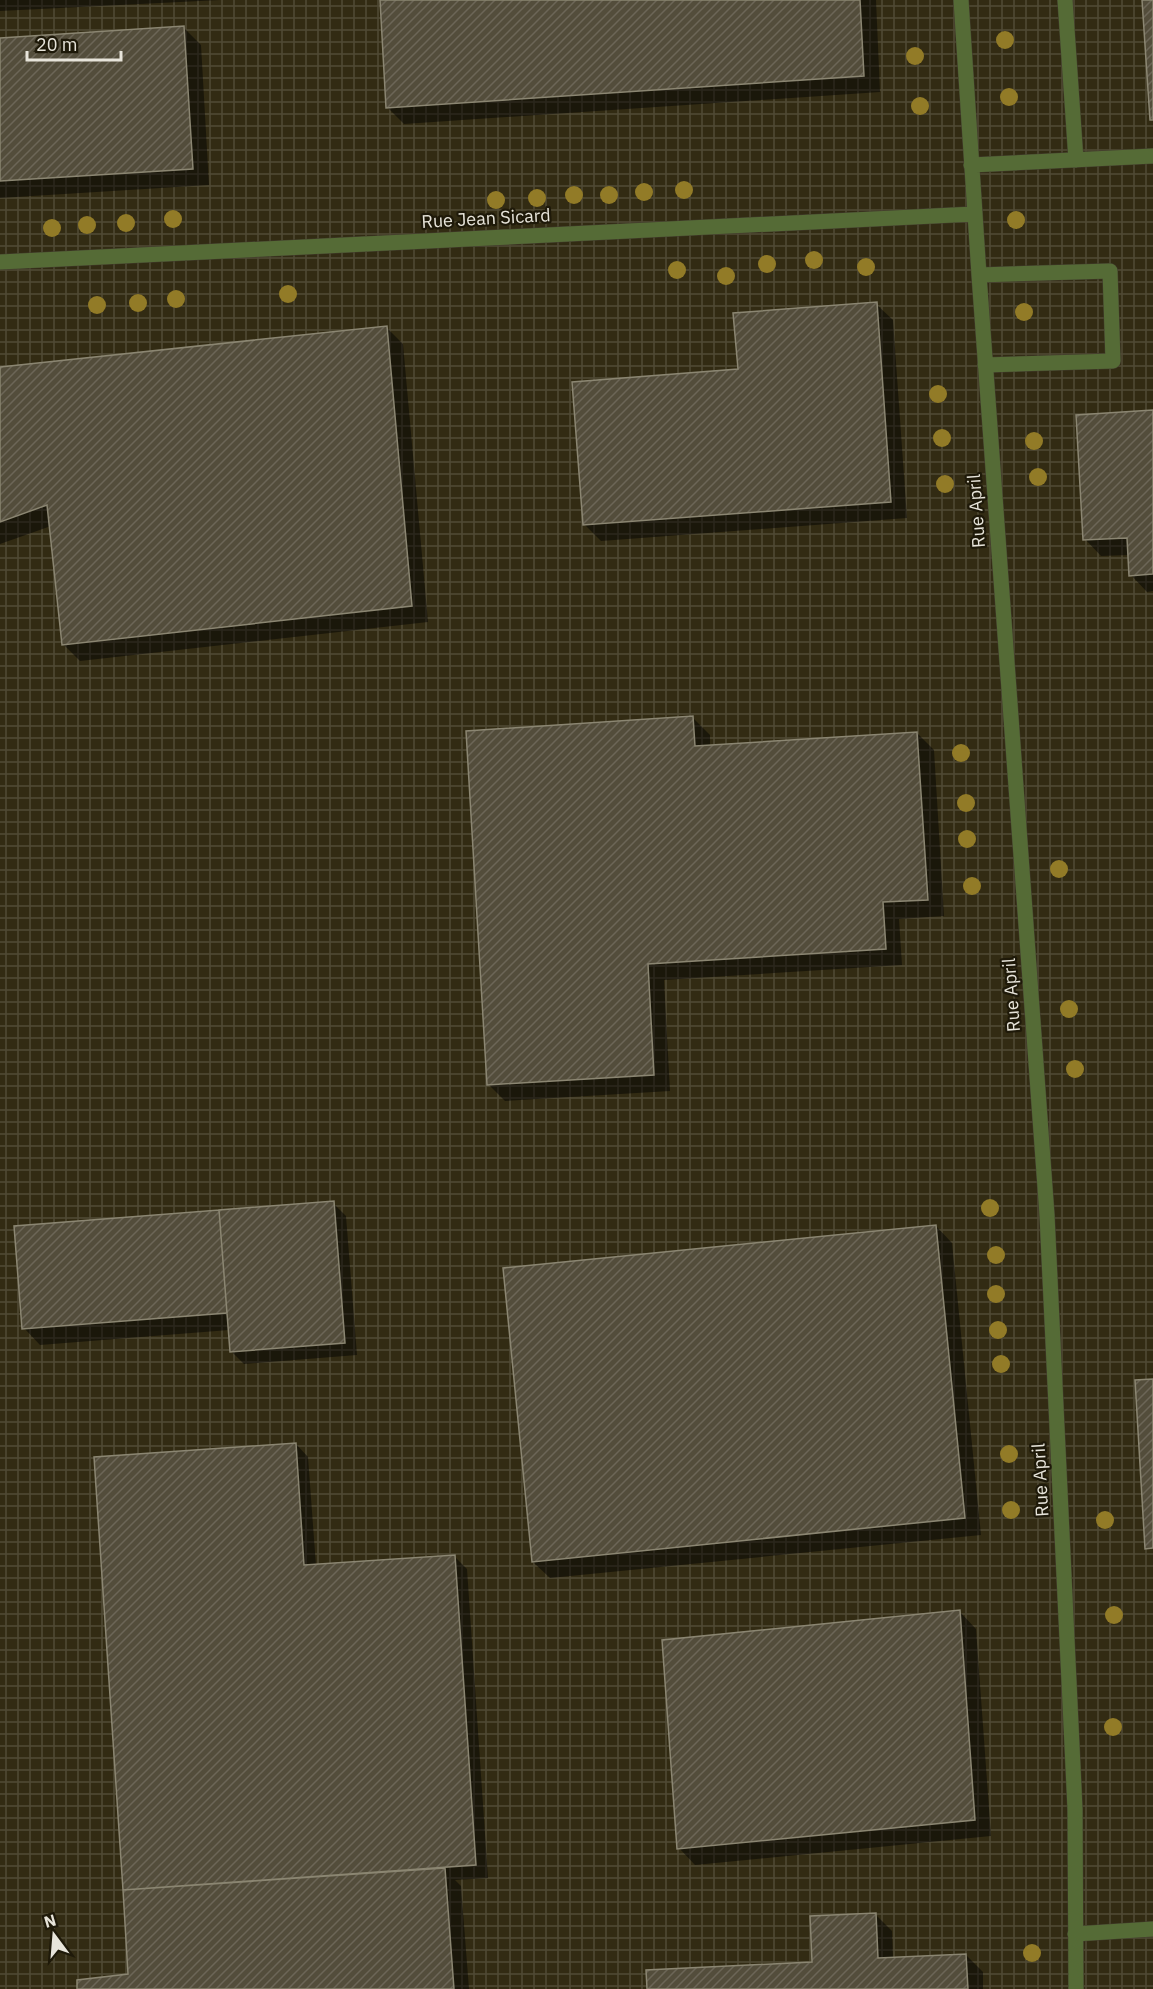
<svg xmlns="http://www.w3.org/2000/svg" width="1153" height="1989" font-family="'IBM Plex Sans',sans-serif">
	<defs>
		<pattern id="industrial-grid" width="8" height="8" patternUnits="userSpaceOnUse" patternTransform="scale(1.5)"><rect width="8" height="8" fill="#322b13"/><path d="M0 4h8M4 0v8" fill="none" stroke="#504a35"/></pattern>
		<pattern id="building-hatch" width="6" height="6" patternUnits="userSpaceOnUse" patternTransform="scale(1.5)"><rect width="6" height="6" fill="#534d3b"/><path d="M-1 1l2-2M0 6l6-6M5 7l2-2" fill="none" stroke="#6c6657"/></pattern>
	</defs>
	<rect width="100%" height="100%" fill="#282312"/>
	<path fill="url(#industrial-grid)" d="M0,0H1153V1989H0Z"/>
	<path fill="#0007" d="M0,0H220L0,11Z
		M381,0H876L880,92L404,124L387,107Z
		M184,28L201,45L209,185L0,198V39Z
		M876,304L893,320L907,518L601,541L584,524L739,370Z
		M386,327L403,344L428,622L80,661L63,644L51,526L0,544V369Z
		M1153,411V591L1147,592L1131,575L1130,555L1101,556L1085,539Z
		M693,718L710,735V746L917,733L934,750L944,916L899,919L902,965L664,980L670,1091L505,1101L489,1085Z
		M333,1203L346,1216L357,1355L244,1364L231,1351L229,1330L40,1345L24,1328Z
		M936,1226L952,1243L981,1535L550,1578L533,1562Z
		M296,1444L308,1457L316,1566L454,1556L467,1569L488,1878L455,1880L461,1886L469,1989H79L129,1976L95,1458Z
		M960,1612L976,1629L991,1836L695,1865L679,1848Z
		M875,1914L892,1931L893,1959L966,1955L983,1972V1989H648L814,1964Z"/>
	<path fill="url(#building-hatch)" stroke="#8b8672" stroke-width="1.5" d="M380,0H860L864,76L386,108Z
		M1142,0H1153V120H1150Z
		M184,26L193,169L0,181V38Z
		M877,302L891,502L583,525L572,382L738,369L733,313Z
		M387,326L412,606L62,645L47,505L0,522V367Z
		M1153,410V574L1129,576L1127,538L1083,540L1076,415Z
		M693,716L695,746L917,732L928,900L883,902L886,949L648,964L654,1075L487,1085L466,731Z
		M334,1201L345,1343L230,1352L219,1210Z
		M219,1210L227,1313L22,1329L14,1226Z
		M936,1225L965,1518L532,1562L503,1268Z
		M1153,1379V1548L1145,1549L1135,1380Z
		M296,1443L304,1565L455,1555L476,1865L123,1890L94,1457Z
		M960,1610L975,1820L677,1849L662,1640Z
		M445,1868L454,1989H77V1980L128,1974L123,1890Z
		M876,1913L878,1958L966,1954L968,1989H647L646,1970L812,1962L810,1916Z"/>
	<g fill="none" stroke-linecap="round" stroke-linejoin="round">
		<defs>
			<path id="minor" d="M961,0L979,275L1047,1215L1075,1809L1076,1989
				M1065,0L1076,160
				M971,165L1153,156
				M0,262L974,214
				M979,275L1110,271L1113,361L985,365
				M1075,1934L1153,1929"/>
		</defs>
		<use href="#minor" stroke="#433e2e" stroke-width="16"/>
		<use href="#minor" stroke="#556b36" stroke-width="15"/>
	</g>
	<g fill="#927b27">
		<circle cx="1005" cy="40" r="9"/>
		<circle cx="915" cy="56" r="9"/>
		<circle cx="1009" cy="97" r="9"/>
		<circle cx="920" cy="106" r="9"/>
		<circle cx="684" cy="190" r="9"/>
		<circle cx="644" cy="192" r="9"/>
		<circle cx="574" cy="195" r="9"/>
		<circle cx="609" cy="195" r="9"/>
		<circle cx="537" cy="198" r="9"/>
		<circle cx="496" cy="200" r="9"/>
		<circle cx="173" cy="219" r="9"/>
		<circle cx="1016" cy="220" r="9"/>
		<circle cx="126" cy="223" r="9"/>
		<circle cx="87" cy="225" r="9"/>
		<circle cx="52" cy="228" r="9"/>
		<circle cx="814" cy="260" r="9"/>
		<circle cx="767" cy="264" r="9"/>
		<circle cx="866" cy="267" r="9"/>
		<circle cx="677" cy="270" r="9"/>
		<circle cx="726" cy="276" r="9"/>
		<circle cx="288" cy="294" r="9"/>
		<circle cx="176" cy="299" r="9"/>
		<circle cx="138" cy="303" r="9"/>
		<circle cx="97" cy="305" r="9"/>
		<circle cx="1024" cy="312" r="9"/>
		<circle cx="938" cy="394" r="9"/>
		<circle cx="942" cy="438" r="9"/>
		<circle cx="1034" cy="441" r="9"/>
		<circle cx="1038" cy="477" r="9"/>
		<circle cx="945" cy="484" r="9"/>
		<circle cx="961" cy="753" r="9"/>
		<circle cx="966" cy="803" r="9"/>
		<circle cx="967" cy="839" r="9"/>
		<circle cx="1059" cy="869" r="9"/>
		<circle cx="972" cy="886" r="9"/>
		<circle cx="1069" cy="1009" r="9"/>
		<circle cx="1075" cy="1069" r="9"/>
		<circle cx="990" cy="1208" r="9"/>
		<circle cx="996" cy="1255" r="9"/>
		<circle cx="996" cy="1294" r="9"/>
		<circle cx="998" cy="1330" r="9"/>
		<circle cx="1001" cy="1364" r="9"/>
		<circle cx="1009" cy="1454" r="9"/>
		<circle cx="1011" cy="1510" r="9"/>
		<circle cx="1105" cy="1520" r="9"/>
		<circle cx="1114" cy="1615" r="9"/>
		<circle cx="1113" cy="1727" r="9"/>
		<circle cx="1032" cy="1953" r="9"/>
	</g>
	<g text-anchor="middle" dominant-baseline="central" stroke-width="4.5" stroke-linejoin="round" paint-order="stroke">
		<g font-size="18" fill="#e7e4da" stroke="#1e1909">
			<text transform="translate(486 218) rotate(-3)">Rue Jean Sicard</text>
			<text transform="translate(976 511) rotate(-94)">Rue April</text>
			<text transform="translate(1011 995) rotate(-94)">Rue April</text>
			<text transform="translate(1040 1480) rotate(-93)">Rue April</text>
		</g>
	</g>
	<g transform="translate(54 1935) rotate(344)" stroke="#1e1909" stroke-width="4.5" paint-order="stroke">
	<path d="M0-4.5L10 22L0 15L-10 22Z" fill="#e7e4da"/>
	<text y="-9" font-size="16" font-weight="bold" text-anchor="middle" fill="#e7e4da">N</text>
	</g>
	<path d="M27 51v9h94v-9" fill="none" stroke="#e7e4da" stroke-width="3"/>
	<text x="36" y="51" font-size="18" fill="#e7e4da" stroke="#1e1909" stroke-width="4.5" paint-order="stroke">20 m</text>
</svg>
